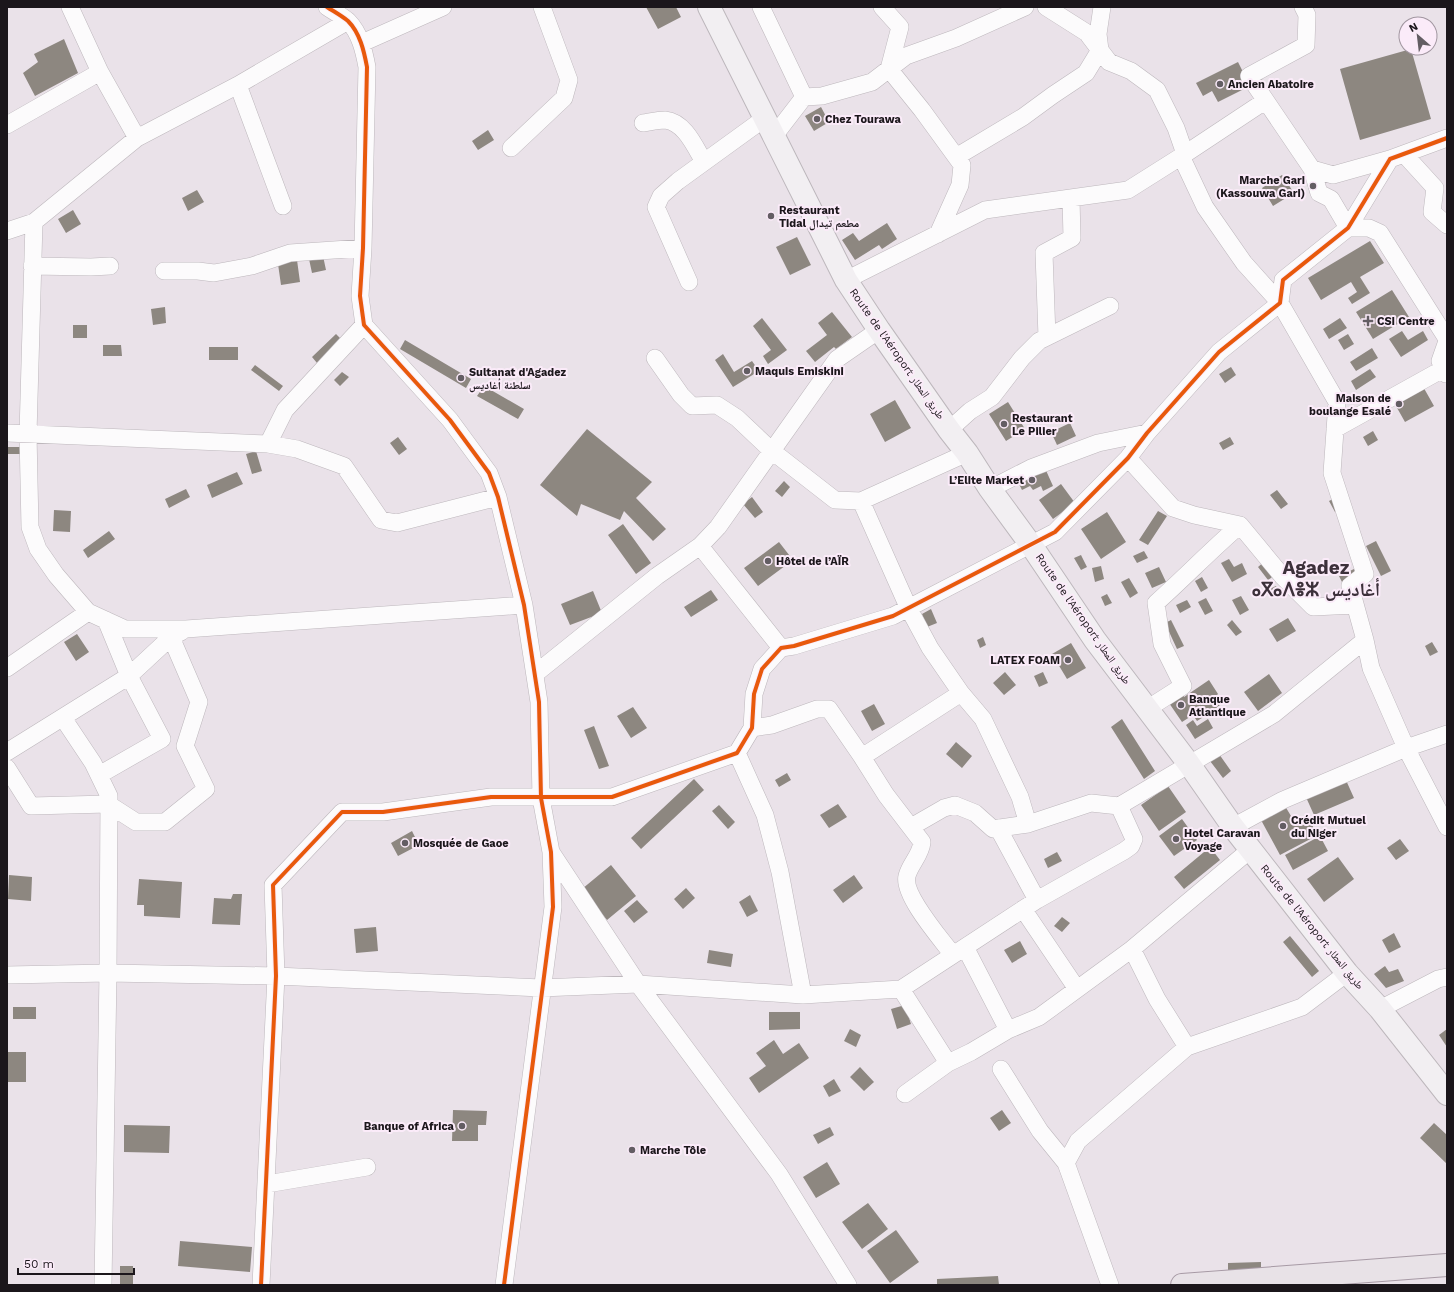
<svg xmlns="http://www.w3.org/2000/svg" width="1454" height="1292" font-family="'Work Sans','Noto Naskh Arabic','Noto Sans Tifinagh',sans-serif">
	<rect width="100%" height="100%" fill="#eae2e9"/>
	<path fill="#8d8780" d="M646,7H676L681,17L658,29Z
		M64,39L78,73L35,96L23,73L38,62L34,54Z
		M1411,49L1431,119L1360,140L1340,69Z
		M1238,62L1250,86L1218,102L1212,91L1203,96L1196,83Z
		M821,107L829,122L814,131L805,116Z
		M488,130L494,140L478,150L472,141Z
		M1282,175L1294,193L1273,206L1262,188Z
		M197,190L204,202L188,211L182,198Z
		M73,210L81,224L66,233L58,219Z
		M887,223L897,239L882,249L879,245L855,260L842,240L853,233L859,241Z
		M797,237L811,265L790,275L776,247Z
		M1370,241L1384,263L1360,277L1370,293L1352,304L1348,298L1357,292L1351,282L1321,300L1308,278Z
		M323,256L326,270L312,273L309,259Z
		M297,260L300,282L281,285L278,264Z
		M1392,290L1409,317L1373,339L1356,312Z
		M165,307L166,323L153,325L151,309Z
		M832,312L852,337L836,349L834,347L815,362L806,351L827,335L818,323Z
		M762,318L787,350L768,364L763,356L771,350L753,326Z
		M1340,318L1347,328L1329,339L1323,329Z
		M73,325H87V338H73Z
		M1402,331L1408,340L1423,331L1428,340L1401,357L1389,339Z
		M336,334L341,339L317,363L312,357Z
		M1348,334L1354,344L1344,350L1338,340Z
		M405,340L471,379L466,388L400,349Z
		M103,345H121L122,356H103Z
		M209,347H238V360H209Z
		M1372,348L1378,358L1356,371L1350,362Z
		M723,354L734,372L752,361L759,371L733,387L715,360Z
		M255,365L283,386L279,391L251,370Z
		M1231,367L1236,375L1225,383L1219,374Z
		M1370,369L1376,377L1356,390L1351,381Z
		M342,372L349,377L340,386L334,380Z
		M1421,383L1434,406L1405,422L1392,399Z
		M484,386L524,409L518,419L477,396Z
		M895,400L911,428L885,442L870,414Z
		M1008,402L1025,429L1006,441L989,414Z
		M1070,423L1076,436L1057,445L1051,432Z
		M587,429L652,482L636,498L666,529L653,541L624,511L620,520L581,504L577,516L540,485Z
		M1373,431L1378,440L1368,446L1363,437Z
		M398,437L407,449L399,455L390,443Z
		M1230,437L1234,444L1223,450L1219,443Z
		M7,447H24V454H7Z
		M256,451L262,471L252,474L246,454Z
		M1044,466L1053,486L1043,491L1041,486L1033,490L1030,486L1022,490L1017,480Z
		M237,472L243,484L212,498L207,485Z
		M784,481L790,487L782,497L775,491Z
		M1061,484L1075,503L1053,519L1039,500Z
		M186,489L190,497L169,508L165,499Z
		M1277,490L1288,504L1281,509L1270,495Z
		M752,497L763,512L755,518L743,504Z
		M1337,497L1342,508L1335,512L1329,501Z
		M54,510L71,511L70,532L53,531Z
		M1158,511L1167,516L1148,545L1139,540Z
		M1107,512L1126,542L1101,559L1081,529Z
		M623,524L651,563L636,574L608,535Z
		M109,531L115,539L88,558L83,550Z
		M1376,541L1391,571L1381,576L1366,546Z
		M779,542L793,560L758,586L744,568Z
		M1144,551L1148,558L1137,563L1133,556Z
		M1081,555L1087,567L1081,570L1074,558Z
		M1229,559L1234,567L1242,563L1247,574L1232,582L1221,563Z
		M1265,561L1275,575L1268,580L1258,567Z
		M1101,566L1104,579L1095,582L1092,568Z
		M1159,567L1166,582L1152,588L1145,573Z
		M1354,569L1358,577L1343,584L1339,576Z
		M1202,577L1208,588L1201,592L1195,581Z
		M1129,578L1138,593L1130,598L1121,582Z
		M1276,586L1278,590L1267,595L1265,591Z
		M711,590L718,600L691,617L684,607Z
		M593,591L602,613L570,625L561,604Z
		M1107,594L1112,603L1105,606L1101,597Z
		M1241,596L1249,610L1240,615L1232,600Z
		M1206,598L1213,611L1205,615L1198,602Z
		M1187,600L1191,607L1180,613L1176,605Z
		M931,609L937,623L927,627L922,614Z
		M1288,618L1296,631L1277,642L1269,629Z
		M1171,620L1184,646L1177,649L1165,623Z
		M1232,620L1242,632L1236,636L1227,625Z
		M77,634L89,652L76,661L64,642Z
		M983,637L986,645L980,648L977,640Z
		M1432,642L1438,652L1430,656L1425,646Z
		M1071,643L1086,668L1067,679L1052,654Z
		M1005,672L1016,685L1004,695L993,683Z
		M1043,672L1048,683L1039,687L1034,676Z
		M1269,674L1282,693L1258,711L1244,692Z
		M1209,680L1218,694L1215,697L1220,705L1215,709L1218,713L1212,717L1210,713L1197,721L1193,715L1182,722L1169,703L1183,694L1184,697Z
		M874,704L885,724L872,731L861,711Z
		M633,707L647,728L631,738L617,716Z
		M1122,719L1155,771L1144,779L1111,727Z
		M1208,719L1213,728L1195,739L1186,725L1193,720L1197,726Z
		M594,726L609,766L599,769L584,730Z
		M956,742L972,756L962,768L946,754Z
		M1219,754L1231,771L1223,778L1210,761Z
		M787,773L791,780L779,787L775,780Z
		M1345,778L1354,798L1314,815L1305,795Z
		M694,779L704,790L641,849L631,838Z
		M1168,786L1186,812L1159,831L1141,805Z
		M838,804L847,817L829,828L820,815Z
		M719,805L735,822L728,829L712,811Z
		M1285,806L1297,826L1309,820L1318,835L1280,855L1261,820Z
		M1182,819L1197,840L1174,856L1159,836Z
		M412,831L419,845L398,856L391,843Z
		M1320,836L1328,851L1293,870L1285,855Z
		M1400,839L1409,851L1396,860L1387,848Z
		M1210,847L1220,860L1184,889L1174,877Z
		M1057,852L1062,861L1048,868L1044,859Z
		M1338,857L1354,879L1324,902L1307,879Z
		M611,865L636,896L607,920L582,889Z
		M9,875L32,877L31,901L8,899Z
		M854,875L863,888L843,903L833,890Z
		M139,879L182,882L180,918L144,916V905H137Z
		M686,888L695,898L683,909L674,899Z
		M233,894H242L240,925L212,924L214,898L231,899Z
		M750,895L758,911L747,917L739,902Z
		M637,900L648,912L634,923L624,911Z
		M1062,917L1070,923L1062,932L1054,926Z
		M376,927L378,951L356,953L354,929Z
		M1394,933L1401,947L1389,953L1382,940Z
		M1290,936L1319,971L1312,977L1283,942Z
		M1020,941L1027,954L1012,963L1004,950Z
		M709,950L733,954L731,967L707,963Z
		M1385,966L1389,972L1398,969L1404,981L1386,988L1374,974Z
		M905,1005L911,1024L897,1029L891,1009Z
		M13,1007H36V1019H13Z
		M769,1012H800V1029L769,1030Z
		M850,1029L861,1035L856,1047L844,1041Z
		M1447,1029V1047L1439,1035Z
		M774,1040L783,1054L799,1043L809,1058L759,1093L749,1078L766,1066L756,1053Z
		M7,1052H26V1082H7Z
		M860,1067L874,1082L864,1091L850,1077Z
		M834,1079L841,1091L829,1097L823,1086Z
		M453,1110L487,1111L486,1125H478V1141H452Z
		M1002,1110L1011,1123L999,1131L990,1118Z
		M1434,1123L1447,1135V1164L1420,1138Z
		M124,1125L170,1126L169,1153L124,1152Z
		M830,1127L834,1135L818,1144L813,1135Z
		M827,1162L840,1184L816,1198L803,1177Z
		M868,1203L888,1229L862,1249L842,1222Z
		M896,1230L919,1262L890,1283L867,1251Z
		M180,1241L252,1247L250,1272L178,1266Z
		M1261,1262V1272L1228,1273V1263Z
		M120,1266H133V1285H120Z
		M998,1276L999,1285H937V1279Z"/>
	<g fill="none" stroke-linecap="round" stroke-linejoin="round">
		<defs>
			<path id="minor" d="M70,7L100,72L137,138
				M327,7C333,11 342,16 348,21C360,33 364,51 367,67L363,248L360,296L364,325L450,420L489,473L498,497L524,605L539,702L541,798L551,852L553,907L504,1285
				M761,7L804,97L774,136
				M882,7L900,27L889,69L922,110L962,165L960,185L938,234
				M1046,7L1087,33L1109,62L1131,71L1157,90L1176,128L1185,154L1265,101
				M1303,7L1307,15L1306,45L1249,76L1312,169L1333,175L1390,159
				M362,43L443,7
				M238,85L283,206
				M804,97L822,96L872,82L906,56L956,38L1025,7
				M643,123C650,122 657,120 665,120C685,122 695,147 704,162
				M7,125L100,72
				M511,148L564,98L569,80L542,7
				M1404,154L1435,188L1432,212L1447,225
				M956,157L1023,117L1053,95L1086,73L1100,50L1098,34L1102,7
				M1312,169L1319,193L1331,199L1348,228H1369L1380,233L1447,339
				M34,222L28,434L30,527L38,549L56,575L88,612
				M7,231L34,222L137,138L238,85L348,21
				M32,266L91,267L110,266
				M164,271H198L214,273L252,266L290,253L363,248
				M846,280L985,210L1128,190L1185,154
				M689,282L656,207L661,196L678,181L765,118
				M1047,337L1044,253L1072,238L1071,198
				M1447,341L1440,361L1446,374H1447
				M655,358L681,395L692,406L717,405L737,418L772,451L835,500L861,501L967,453
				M1335,429L1443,369
				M949,430L970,411L992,397L1022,358L1039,341L1110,306
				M7,433L268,444L297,449L344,466L381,520L397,523L498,497
				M268,444L285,410L364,325
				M1128,458L1173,508L1194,515L1240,525L1283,577L1313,607L1355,605
				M990,489L1031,468L1098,443L1147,433
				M861,501L909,609L930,648L961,693L862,757
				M700,546L781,648
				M1365,640L1371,668L1406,748L1447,827
				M7,668L88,612L125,629H186L524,605
				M535,674L657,576L700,546L718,527L837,359L879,330
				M961,693L983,719L1020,797L1028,824
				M1147,709L1183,686L1162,644L1156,603C1185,577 1211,550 1240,525
				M63,718L93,763L109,796L108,973L103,1285
				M752,728L772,725L817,709H829L862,757L886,795L922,842C921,855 910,864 907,876C902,895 942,940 953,955
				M7,752L129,676L171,637L181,632
				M737,753L765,815L780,872L803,995
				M7,768L31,806L108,804L136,822H165L206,789L185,746L199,702L171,637
				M99,775L162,739L129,676L106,620
				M911,827L944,808L955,805L975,813L993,829L1028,824L1091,803L1119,806
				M1233,827L1283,800L1406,748L1447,734
				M998,828L1037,900
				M551,852L638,984L779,1174L848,1285
				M1023,909L1077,989
				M1132,949L1157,999L1187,1047
				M7,975L108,973L276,976L541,988L638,984L803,995L901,989L948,1063L971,1052L1008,1030L965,947
				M901,989L1037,900L1124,851L1131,846L1134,839L1119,806L1274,714L1365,640L1350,586L1365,574L1332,473L1337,402L1280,303L1244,263L1205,207L1181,156
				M1380,1009L1438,979L1447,977
				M1008,1030L1039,1017L1132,949L1251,849
				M1001,1069L1040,1131L1066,1163L1110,1285
				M905,1094L948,1063
				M1066,1163L1078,1141L1187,1047L1302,1007L1347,973
				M267,1184L367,1167
				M261,1285L276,976L273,885L342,812H383L491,797H612L737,753L752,728L754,694L762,669L781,648L794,646L893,616L1055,532L1128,458L1147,433L1219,352L1280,303L1283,280L1348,228L1390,159L1447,138"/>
			<path id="secondary" d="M709,7L846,280L879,330L949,430L967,453L990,489L1031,545L1095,640L1189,764L1233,827L1347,973L1380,1009L1447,1094"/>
			<path id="primary" d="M1182,1285L1447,1265"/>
		</defs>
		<use href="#minor" stroke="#bdb7bc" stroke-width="18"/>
		<use href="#secondary" stroke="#bdb7bc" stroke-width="24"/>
		<use href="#primary" stroke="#a79aa5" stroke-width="24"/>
		<use href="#minor" stroke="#fcfbfc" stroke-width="17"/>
		<use href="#secondary" stroke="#f2eff2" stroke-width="22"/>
		<use href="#primary" stroke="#e8e2e7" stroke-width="22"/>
		<defs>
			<path id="cycleway" d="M327,7C333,11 342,16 348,21C360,33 364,51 367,67L363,248L360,296L364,325L450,420L489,473L498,497L524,605L539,702L541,798L551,852L553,907L504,1285
				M261,1285L276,976L273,885L342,812H383L491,797H612L737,753L752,728L754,694L762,669L781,648L794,646L893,616L1055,532L1128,458L1147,433L1219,352L1280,303L1283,280L1348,228L1390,159L1447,138"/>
		</defs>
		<use href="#cycleway" stroke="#fbebf9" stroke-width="6"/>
		<use href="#cycleway" stroke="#e8590c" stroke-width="4"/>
	</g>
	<g fill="#635d63" stroke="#fbebf9" stroke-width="1.5">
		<circle cx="1220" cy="84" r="4"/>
		<circle cx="817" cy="119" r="4"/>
		<circle cx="1313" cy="186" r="4"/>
		<circle cx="771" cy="216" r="4"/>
		<path d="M1366 315h4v4h4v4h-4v4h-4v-4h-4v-4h4z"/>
		<circle cx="747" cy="371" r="4"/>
		<circle cx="461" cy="378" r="4"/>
		<circle cx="1399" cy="404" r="4"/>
		<circle cx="1004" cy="424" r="4"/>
		<circle cx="1032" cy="480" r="4"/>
		<circle cx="768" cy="561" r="4"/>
		<circle cx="1068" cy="660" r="4"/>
		<circle cx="1181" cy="705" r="4"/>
		<circle cx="1283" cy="826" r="4"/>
		<circle cx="1176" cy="839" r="4"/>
		<circle cx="405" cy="843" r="4"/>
		<circle cx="462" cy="1126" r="4"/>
		<circle cx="632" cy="1150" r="4"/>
	</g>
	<g text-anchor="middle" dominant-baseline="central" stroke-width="4" stroke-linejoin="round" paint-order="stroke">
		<g font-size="11" font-weight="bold" fill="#1b161b" stroke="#fbebf9" text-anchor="start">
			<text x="1228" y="84">Ancien Abatoire</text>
			<text x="825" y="119">Chez Tourawa</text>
			<text x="1305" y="180" text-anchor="end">Marche Gari<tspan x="1305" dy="13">(Kassouwa Gari)</tspan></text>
			<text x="779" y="210">Restaurant<tspan x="779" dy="13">Tidal مطعم تيدال</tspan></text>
			<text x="1377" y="321">CSI Centre</text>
			<text x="755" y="371">Maquis Emiskini</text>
			<text x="469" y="372">Sultanat d'Agadez<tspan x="469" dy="13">سلطنة أغاديس</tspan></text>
			<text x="1391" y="398" text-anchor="end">Maison de<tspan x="1391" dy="13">boulange Esalé</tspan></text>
			<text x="1012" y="418">Restaurant<tspan x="1012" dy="13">Le Pilier</tspan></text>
			<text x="1024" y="480" text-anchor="end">L’Elite Market</text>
			<text x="776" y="561">Hôtel de l’AÏR</text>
			<text x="1060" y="660" text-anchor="end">LATEX FOAM</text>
			<text x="1189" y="699">Banque<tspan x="1189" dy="13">Atlantique</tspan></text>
			<text x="1291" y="820">Crédit Mutuel<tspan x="1291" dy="13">du Niger</tspan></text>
			<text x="1184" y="833">Hotel Caravan<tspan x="1184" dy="13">Voyage</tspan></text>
			<text x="413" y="843">Mosquée de Gaoe</text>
			<text x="454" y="1126" text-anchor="end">Banque of Africa</text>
			<text x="640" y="1150">Marche Tôle</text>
		</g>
		<g font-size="11" fill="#1b161b" stroke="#fbebf9">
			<text transform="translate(897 354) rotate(55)">Route de l'Aéroport طريق المطار</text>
			<text transform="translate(1083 619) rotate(55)">Route de l'Aéroport طريق المطار</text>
			<text transform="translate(1312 927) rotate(51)">Route de l'Aéroport طريق المطار</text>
		</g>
		<g font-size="19" font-weight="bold" fill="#3c303a" stroke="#fbebf9">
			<text x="1316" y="567">Agadez<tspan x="1316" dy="22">ⴰⴳⴰⴷⴻⵣ أغاديس</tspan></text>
		</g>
	</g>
	<rect width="1454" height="1292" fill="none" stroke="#1b161b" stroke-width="16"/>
	<g transform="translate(1418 36) rotate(332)"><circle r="19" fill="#fbebf9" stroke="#a196a0"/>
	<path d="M0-3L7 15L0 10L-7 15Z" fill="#635d63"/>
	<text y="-6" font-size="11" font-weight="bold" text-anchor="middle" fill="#1b161b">N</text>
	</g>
	<path d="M18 1268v6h116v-6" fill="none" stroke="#1b161b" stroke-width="2"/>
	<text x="24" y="1268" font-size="12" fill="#1b161b" stroke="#fbebf9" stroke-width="3" paint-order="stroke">50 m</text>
</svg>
